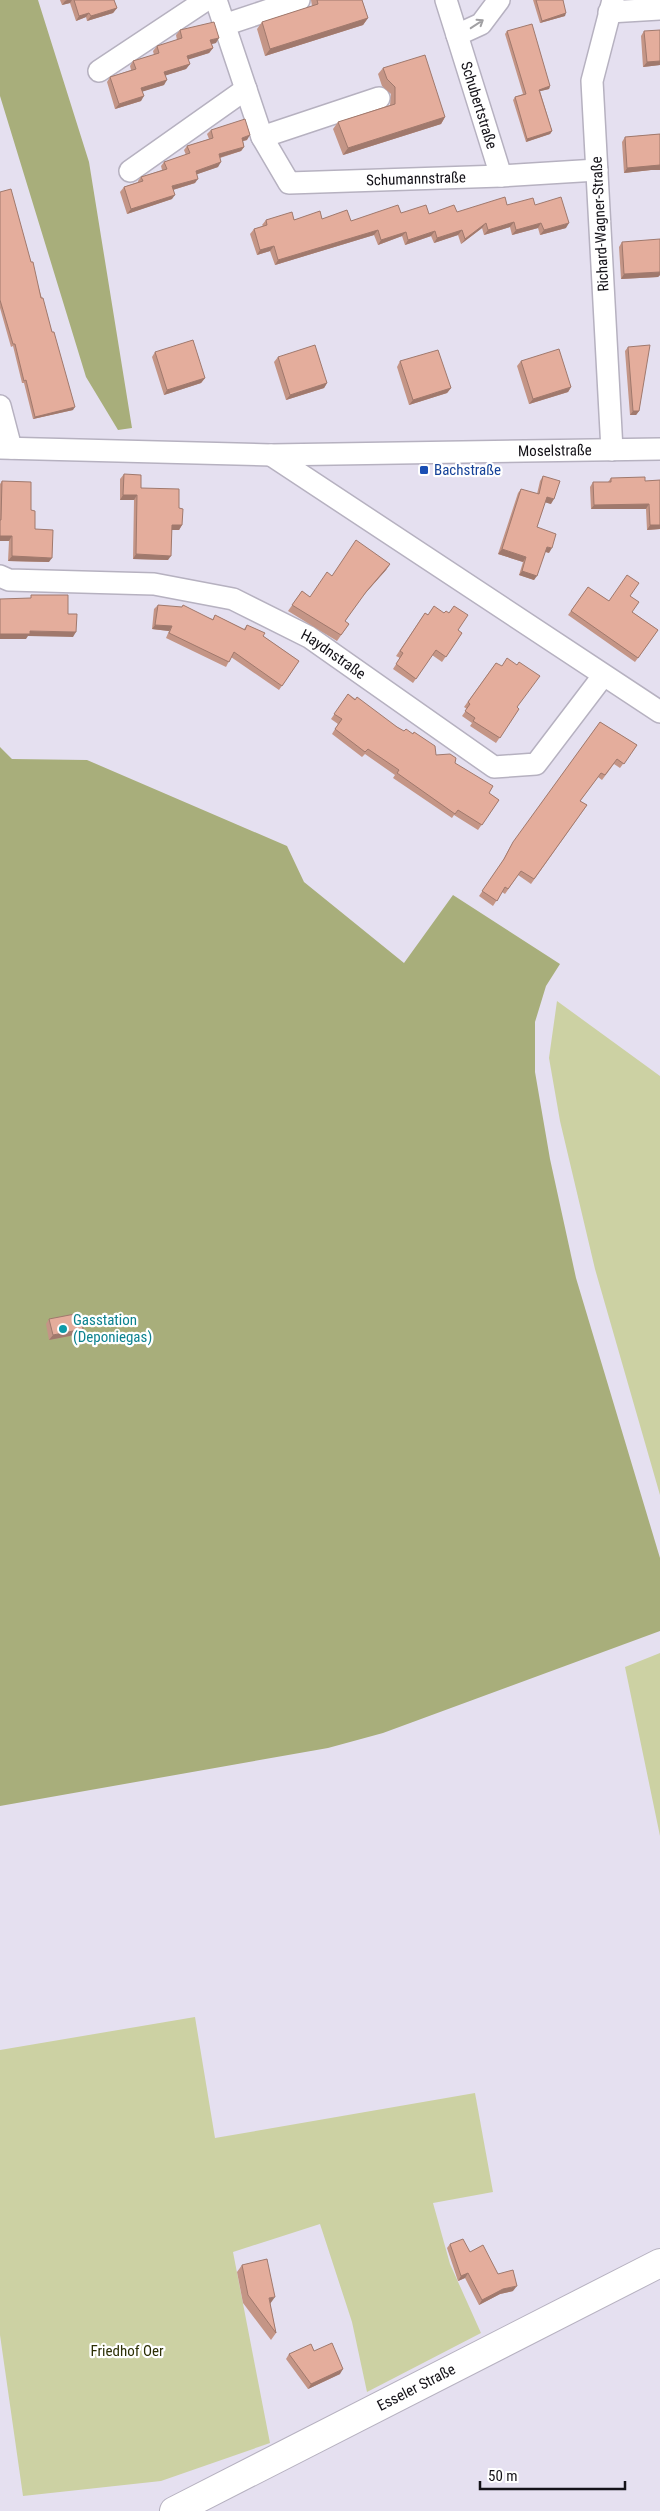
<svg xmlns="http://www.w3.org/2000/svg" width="660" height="2511" font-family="'Roboto Condensed',sans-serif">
	<rect width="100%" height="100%" fill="#e5e0f0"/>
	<path fill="#ccd1a3" d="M557,1001L660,1076V1495L595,1269L560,1121L549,1058Z
		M660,1653V1836L625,1667Z
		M195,2017L215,2138L475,2093L493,2192L433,2203L450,2264L481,2333L367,2392L352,2322L320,2224L233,2252L270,2443L161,2481L23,2496L0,2335V2050Z"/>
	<path fill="#a8ae7b" d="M0,0H38L89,162L132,428L118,430L86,377L0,96Z
		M0,747L12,759L87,760L287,846L304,882L404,963L453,895L560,964L546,986L535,1022V1072L550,1159L576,1278L660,1558V1631L383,1733L328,1748L0,1806Z"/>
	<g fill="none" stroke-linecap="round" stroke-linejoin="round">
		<defs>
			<g id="street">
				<path id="s1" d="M216,0L262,137L289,183L501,176L597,170"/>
				<path d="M446,0L457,35"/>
				<path id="s2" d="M499,0L481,24L457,35L501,176"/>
				<path d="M609,12L660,9"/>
				<path d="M224,25L299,0"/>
				<path d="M99,71L206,0"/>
				<path d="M262,137L379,98"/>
				<path d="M130,171L246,89"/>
				<path d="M0,406L11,448"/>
				<path id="s3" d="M0,448L271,455L660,449"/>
				<path d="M612,450L592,81L613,0"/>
				<path d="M271,455L660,712"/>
				<path id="s4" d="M0,576L9,580L154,584L233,599L309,637L494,767L536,764L603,676"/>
			</g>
			<g id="secondary">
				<path id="s5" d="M174,2511L660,2263"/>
			</g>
		</defs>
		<use href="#street" stroke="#b6b1c0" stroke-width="24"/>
		<use href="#secondary" stroke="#b6b1c0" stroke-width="30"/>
		<use href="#street" stroke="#fff" stroke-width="21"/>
		<use href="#secondary" stroke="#fff" stroke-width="28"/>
	</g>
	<path fill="#c49586" d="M60,0H114L117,8L113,13L87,21L86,17L76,21L70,3L62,5Z
		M311,0H362L368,18L363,25L265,56L257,29L262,22L312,6Z
		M533,0H563L565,16L540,23Z
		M180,30L216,43L211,44L213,48L209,53L188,59L190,64L186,69L166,75L164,85L143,91L141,101L115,109L107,82L110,77L131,70L130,66L133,61L154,55L153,51L157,46L177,40L176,35Z
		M507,31L550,86L549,89L540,91L552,131L550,134L526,142L513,100L515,97L523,94L505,34Z
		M644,31L660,65L643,67L641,36Z
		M383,68L445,117L441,124L343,155L333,129L338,122L390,105L391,94L382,86L378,74Z
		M211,130L247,140L243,141L244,147L241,151L220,158L218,167L197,174L195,183L173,190L172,199L127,214L120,192L124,187L138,182V181L141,177L162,170L161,166L164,162L186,155L184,150L187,146L209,139L207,134Z
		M660,134V170H651L624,173L622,142L625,137Z
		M0,192L31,262L52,332L73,410L33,419L24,383H22L13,346L11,347L0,308Z
		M507,205H535L566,228L540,235L538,228L512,235L510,227L484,235L482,228L461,244L458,235L434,243L431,236L405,245L402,236L378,245L374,235L275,265L270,251L257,255L250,234L254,229L263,226L262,225L266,220L322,219L351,221L401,213L429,214L457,212Z
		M622,242L660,275L658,277L621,279L619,247Z
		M628,347L639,411L636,415H630L625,351Z
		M155,352L205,378L201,383L164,395L152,357Z
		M278,357L327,383L324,388L286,400L274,362Z
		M400,361L451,388L447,393L409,405L397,367Z
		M521,361L571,387L568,392L529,404L517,366Z
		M124,474L141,488L179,508L182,525L179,530H172L168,560L133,559L134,500H120V479Z
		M543,476L551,504L545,502L537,527L549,553L545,552L534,580L519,575L523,562L498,554L518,493L521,489L537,494L540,481Z
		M611,478L645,481L660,480V529L647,530L646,509H591L590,487L593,482H608Z
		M2,481L31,510L35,529L49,562L8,561L9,541H0V484Z
		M390,564L386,570L361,598L345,621L349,624L337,641L288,611L302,591L310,597Z
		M588,587L609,601L630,596L632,612L658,630L635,662L568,615Z
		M158,605L213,619L215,615L244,629L247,625L299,661L279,690L231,657L226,667L166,638L169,631L152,629L154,609Z
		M425,613L462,633L442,662L432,655L413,683L393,669L400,658L396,656Z
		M496,663L517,708L519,709L496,743L470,726L472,723L462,716L467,709L464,707Z
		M348,694L397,727L436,755L455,763L489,793L499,800L478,830L454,815L452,818L393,778L395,775L365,754L362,757L332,734L338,724L331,719Z
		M600,722L637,745L620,768L614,764L602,780L598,777L580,801L587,805L531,884L518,875L505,894L502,892L493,906L479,896L501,864L510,847Z
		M49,1319L80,1334L49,1340L46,1324Z
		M450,2244L470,2252L498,2274L513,2291L500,2294L479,2305L465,2278L458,2281L447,2248Z
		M242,2265L270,2303L276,2333L271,2340L243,2303L237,2272Z
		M314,2351L340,2374L308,2389L286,2359L289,2354Z"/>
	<path fill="#a0796d" d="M67,0H72L70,3L62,5L65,1Z
		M117,8L113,13L87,21L91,16Z
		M89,13L86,17L76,21L79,16Z
		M566,13L565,16L540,23L542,21Z
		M368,18L363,25L265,56L270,49Z
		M219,38L216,43L207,45L210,40Z
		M213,48L209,53L184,61L187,56Z
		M660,61V65L643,67L647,62Z
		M190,64L186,69L161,77L164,72Z
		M167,80L164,85L138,93L141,88Z
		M550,86L549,89L537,92L539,90Z
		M144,96L141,101L115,109L119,104Z
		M445,117L441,124L343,155L348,148Z
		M552,131L550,134L526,142L527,139Z
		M250,135L247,140L238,142L242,138Z
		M244,147L241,151L215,159L219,154Z
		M221,162L218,167L192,176L196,171Z
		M654,165H660V170H651L624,173L627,168Z
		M198,179L195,183L169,191L172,186Z
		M175,195L172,199L127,214L131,209Z
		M514,222L510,227L484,235L488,230Z
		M486,223L482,228L461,244L465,239Z
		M541,223L538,228L512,235L516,230Z
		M569,223L566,228L540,235L544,230Z
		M378,230L374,235L275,265L278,260Z
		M462,230L458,235L434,243L437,238Z
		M435,231L431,236L405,245L408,240Z
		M406,232L402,236L378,245L381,240Z
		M274,246L270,251L257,255L260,250Z
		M660,272V275L658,277L621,279L624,274Z
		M205,378L201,383L164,395L167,390Z
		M327,383L324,388L286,400L290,395Z
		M571,387L568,392L529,404L533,399Z
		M451,388L447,393L409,405L413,400Z
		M75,407L73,410L33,419L35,417Z
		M633,411H639L636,415H630Z
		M123,495H137L134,500H120Z
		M547,497L554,499L551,504L544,502Z
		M649,504L646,509H591L594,505Z
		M172,525H182L179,530H169Z
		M650,525H660V529L647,530Z
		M0,536H12L9,541H0Z
		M547,547L552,548L549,553L544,551Z
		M502,549L526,557L523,562L498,554Z
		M136,554L171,556L168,560L133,559Z
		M12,556L52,558L49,562L8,561Z
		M390,564L386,570L361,598L366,592Z
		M522,571L537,576L534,580L519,575Z
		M155,625L172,626L169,631L152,629Z
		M30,631L76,632L73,637L28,636L26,639H0V634Z
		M83,1329L80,1334L49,1340L53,1335Z
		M468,2273L465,2278L458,2281L461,2276Z
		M517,2286L513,2291L500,2294L479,2305L482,2300L503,2289Z
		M275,2297L270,2304L269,2298Z
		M343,2369L340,2374L308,2389L311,2384Z"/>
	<path fill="#e4ad9c" stroke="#a0796d" d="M74,0H114L117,8L91,16L89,13L79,16Z
		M317,0H362L368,18L270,49L262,22L318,4Z
		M536,0H563L566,13L542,21Z
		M214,22L219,38L210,40L213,48L187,56L190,64L164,72L167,80L141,88L144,96L119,104L110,77L136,69L133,61L159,53L157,46L182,38L180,30Z
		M532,24L550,86L539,90L552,131L527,139L515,97L526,94L507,31Z
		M660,30V61L647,62L644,31Z
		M425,55L445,117L348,148L338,122L395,104V87L387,79L383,68Z
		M245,119L250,135L242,138L244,147L219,154L221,162L196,171L198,179L172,186L175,195L131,209L124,187L143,181L141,177L167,169L164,162L190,153L187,146L213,138L211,130Z
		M660,134V165L627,168L625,137Z
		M11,189L31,262H33L41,298H43L52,332H54L75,407L35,417L26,380L24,381L15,344H13L0,300V192Z
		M505,197L507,205L533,198L535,205L561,197L569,223L544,230L541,223L516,230L514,222L488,230L486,223L465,239L462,230L437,238L435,231L408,240L406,232L381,240L378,230L278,260L274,246L260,250L254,229L267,225L266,220L292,212L294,220L320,211L322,219L347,210L351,221L398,205L401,213L426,205L429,214L454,205L457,212Z
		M660,239V272L624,274L622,242Z
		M193,340L205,378L167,390L155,352Z
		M315,345L327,383L290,395L278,357Z
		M650,345L639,411H633L628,347Z
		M559,349L571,387L533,399L521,361Z
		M438,350L451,388L413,400L400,361Z
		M124,474L141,475V488L179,489V508L183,509L182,525H172L171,556L136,554L137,495H123Z
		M543,476L560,481L554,499L547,497L537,527L556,534L552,548L547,547L537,576L522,571L526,557L502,549L521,489L539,494Z
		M645,477V481L660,480V525H650L649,504L594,505L593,482H611V478Z
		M2,481L31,482V510L35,511V529L53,530L52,558L12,556V536H0V520H1Z
		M356,540L390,564L366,592L345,621L349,624L341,635L292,605L302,591L310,597L327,572L332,576Z
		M627,575L639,583L630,596L639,602L632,612L658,630L638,658L571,611L588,587L609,601Z
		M31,595H68V614H77L76,632L30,631V634H0V599L31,598Z
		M158,605L182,607L183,605L213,620L215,615L245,630L247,625L265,633L263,636L299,661L282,686L234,652L229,662L169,633L172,626L155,625Z
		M434,606L444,613L446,611L449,613L454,606L468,615L458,630L462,633L446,657L436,650L416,679L396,664L403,653L400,651L425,613L428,615Z
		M507,658L517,665L519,662L540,676L517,707L519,709L500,738L473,721L475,718L465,711L470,704L468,702L496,663L502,666Z
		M348,694L355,700L357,697L397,727L404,731L406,729L413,734L414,732L435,746L436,755L450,754L456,758L455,763L493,786L489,793L499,800L482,825L458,810L455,814L397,773L399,770L368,749L365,752L335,729L342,719L334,714Z
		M600,722L637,745L624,764L617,759L605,775L601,773L580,801L587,805L534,879L521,871L508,889L505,887L497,901L482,891L504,859L513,842Z
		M80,1313L83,1329L53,1335L49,1319Z
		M463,2239L470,2252L483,2245L498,2274L513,2270L517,2286L503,2289L482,2300L468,2273L461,2276L450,2244Z
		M267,2259L275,2297L269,2298L276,2333L248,2295L242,2265Z
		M332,2343L343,2369L311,2384L289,2354L311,2344L314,2351Z"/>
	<defs><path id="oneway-shaft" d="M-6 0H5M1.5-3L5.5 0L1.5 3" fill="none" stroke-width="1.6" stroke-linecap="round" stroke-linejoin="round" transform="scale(1.25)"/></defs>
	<use stroke="#a1a0a3" href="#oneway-shaft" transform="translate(477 24) rotate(-33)"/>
	<rect fill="#1a4fb4" stroke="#fff" stroke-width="2" x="419" y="465" width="10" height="10" rx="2.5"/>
	<circle fill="#0f9aa8" stroke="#fff" stroke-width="2" cx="63" cy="1329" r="5"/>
	<g text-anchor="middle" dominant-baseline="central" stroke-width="4.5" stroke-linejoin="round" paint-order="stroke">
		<g font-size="15" fill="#141218" stroke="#fff">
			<text stroke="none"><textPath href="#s2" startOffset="130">Schubertstraße</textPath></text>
			<text stroke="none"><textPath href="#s1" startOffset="325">Schumannstraße</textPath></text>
			<text transform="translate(600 224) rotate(-93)">Richard-Wagner-Straße</text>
			<text stroke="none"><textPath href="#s3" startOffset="555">Moselstraße</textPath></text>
			<text stroke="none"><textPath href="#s4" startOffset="350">Haydnstraße</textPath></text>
			<text stroke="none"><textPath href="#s5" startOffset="272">Esseler Straße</textPath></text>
		</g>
		<g font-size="15" fill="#164399" stroke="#fff" text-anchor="start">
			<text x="434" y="470">Bachstraße</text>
		</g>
		<g font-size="15" fill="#0d838f" stroke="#fff" text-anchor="start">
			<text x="73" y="1320">Gasstation<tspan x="73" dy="17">(Deponiegas)</tspan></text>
		</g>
		<g font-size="15" fill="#2d3006" stroke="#fff">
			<text x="127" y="2351">Friedhof Oer</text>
		</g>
	</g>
	<path d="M480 2481v8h145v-8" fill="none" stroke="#141218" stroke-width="2.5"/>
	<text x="488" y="2481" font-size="15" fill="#141218" stroke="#ffffff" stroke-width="4" paint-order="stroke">50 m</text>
</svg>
